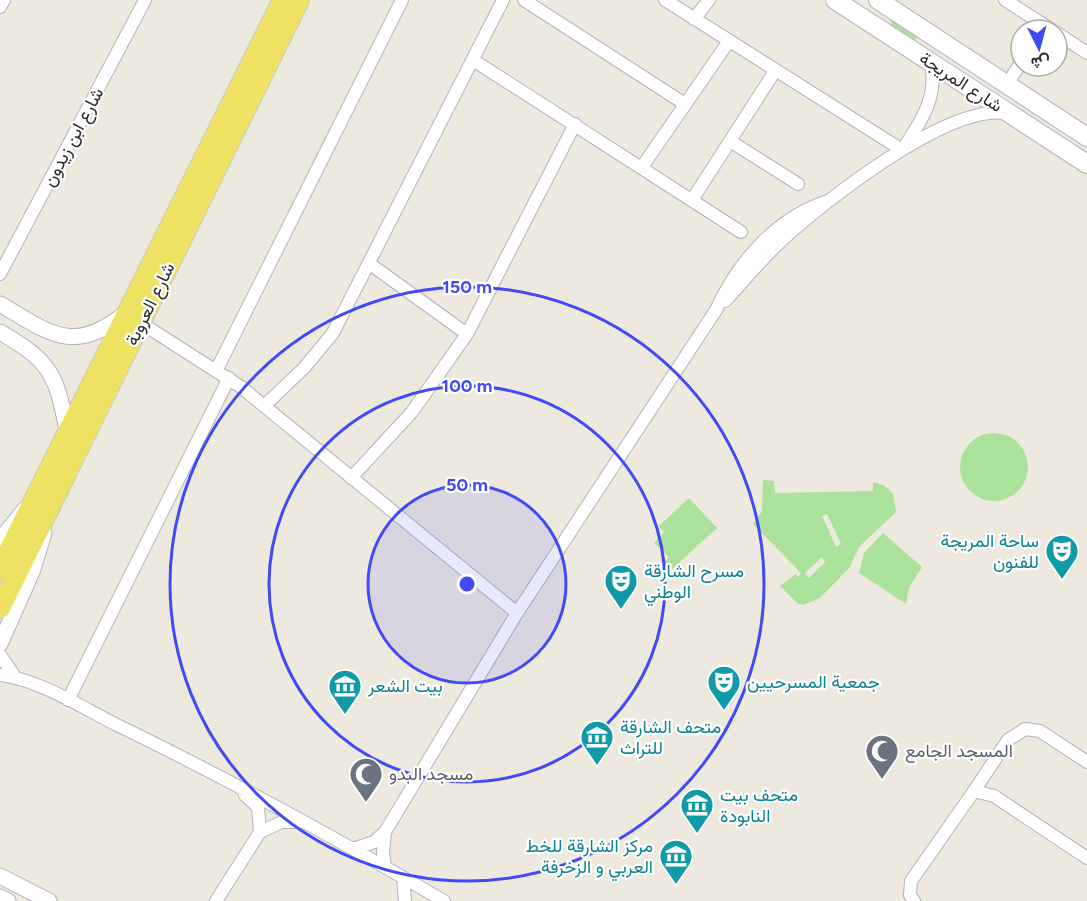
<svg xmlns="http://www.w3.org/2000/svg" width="1087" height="901" font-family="Figtree,Vazirmatn,sans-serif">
	<rect width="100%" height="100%" fill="#ede9de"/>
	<path fill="#aae29c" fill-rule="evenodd" d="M893,20L918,36L914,41L890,25Z
		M960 467a34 34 0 1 1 68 0a34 34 0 1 1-68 0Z
		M763,480L774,481L775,493L873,491V482L885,486L893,494L896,512L859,547L850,567L820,598L803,605L797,603L780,586L796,574L798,577L801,573L753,524L762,511ZM827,514L841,544L836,547L822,516ZM822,557L825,562L809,578L805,573Z
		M689,498L717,528L670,571L663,563L669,557L654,543L664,532L659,526Z
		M883,533L922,567L909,588L906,604L859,573L864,553Z"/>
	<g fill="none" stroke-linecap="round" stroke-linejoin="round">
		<defs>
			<path id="minor" d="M524,0L685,104
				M665,0L902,150
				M1005,0L1052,30
				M0,7L4,0
				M694,19L709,0
				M1057,33L1087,53
				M473,60L741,232
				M1007,84L1021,63
				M730,141L798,184
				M903,149C921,121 938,98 931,63
				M642,167L729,41
				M692,200L775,71
				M370,264L467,334
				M0,274L145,0
				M725,301C744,281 761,259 782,240C825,201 946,105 1005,113
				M141,323L241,387L517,613
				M216,371L402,0
				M264,406L304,368L333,333L503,0
				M351,478L412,412L467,334L575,124
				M0,655L15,677
				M0,675C40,680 81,707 117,725C229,779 337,839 444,901
				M68,700L229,378
				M974,791L1008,740L1025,729L1040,731L1087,762
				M260,832L282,822H302
				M385,832L383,853L385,867
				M353,849L374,842L385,832L517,613L716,310C738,262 776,218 828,201
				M403,878L405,901
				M216,901L260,832L258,807L245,795
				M914,901L910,895L911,881L974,791L994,796L1087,858"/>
			<path id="tertiary" d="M0,304C51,334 73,355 126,313
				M0,332C50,361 56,373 67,430
				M0,540L25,509
				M0,644L32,572L44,533
				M0,876L49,901
				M0,897L8,901"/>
			<path id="secondary" d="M835,0L1087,164
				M878,0L1087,137"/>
			<path id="primary" d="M0,569L283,0
				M0,608L299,0"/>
		</defs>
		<use href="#minor" stroke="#b2b2bf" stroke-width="14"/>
		<use href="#tertiary" stroke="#b2b2bf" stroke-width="17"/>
		<use href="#secondary" stroke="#b2b2bf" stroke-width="20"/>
		<use href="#primary" stroke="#c8c8c8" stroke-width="22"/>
		<use href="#minor" stroke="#fff" stroke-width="12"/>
		<use href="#tertiary" stroke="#fff" stroke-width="15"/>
		<use href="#secondary" stroke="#fff" stroke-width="18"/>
		<use href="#primary" stroke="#eee262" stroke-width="20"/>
	</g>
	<circle cx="467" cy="584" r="99" fill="#4249f6" fill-opacity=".12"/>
	<g fill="none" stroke="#4249f6" stroke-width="3">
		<circle cx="467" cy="584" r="99"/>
		<circle cx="467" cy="584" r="198"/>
		<circle cx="467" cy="584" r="297"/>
	</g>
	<defs>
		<symbol id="theatre-pin" viewBox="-11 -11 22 30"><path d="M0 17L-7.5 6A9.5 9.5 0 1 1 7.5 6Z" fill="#0f9aa8" stroke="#fff"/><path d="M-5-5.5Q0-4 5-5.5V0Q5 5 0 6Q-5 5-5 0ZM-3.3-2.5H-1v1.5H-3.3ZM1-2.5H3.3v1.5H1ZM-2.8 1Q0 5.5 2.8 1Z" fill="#fff"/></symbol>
		<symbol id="museum-pin" viewBox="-11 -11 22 30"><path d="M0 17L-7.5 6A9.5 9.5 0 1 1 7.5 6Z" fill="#0f9aa8" stroke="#fff"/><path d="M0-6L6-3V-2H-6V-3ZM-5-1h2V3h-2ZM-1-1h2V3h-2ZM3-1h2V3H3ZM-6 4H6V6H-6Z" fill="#fff"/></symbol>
		<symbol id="mosque-pin" viewBox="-11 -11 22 30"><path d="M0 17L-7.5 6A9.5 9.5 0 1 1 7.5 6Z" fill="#6b7280" stroke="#fff"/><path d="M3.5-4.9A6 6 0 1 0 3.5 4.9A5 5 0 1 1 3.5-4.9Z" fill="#fff"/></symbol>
	</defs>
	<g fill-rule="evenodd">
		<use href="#theatre-pin" x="1043" y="532" width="38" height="52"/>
		<use href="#theatre-pin" x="602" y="562" width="38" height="52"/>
		<use href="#theatre-pin" x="705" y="663" width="38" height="52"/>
		<use href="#museum-pin" x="326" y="667" width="38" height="52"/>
		<use href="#museum-pin" x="578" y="718" width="38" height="52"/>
		<use href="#mosque-pin" x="863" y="732" width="38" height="52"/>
		<use href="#mosque-pin" x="347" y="755" width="38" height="52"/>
		<use href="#museum-pin" x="678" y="786" width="38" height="52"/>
		<use href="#museum-pin" x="657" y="837" width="38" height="52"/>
	</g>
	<g text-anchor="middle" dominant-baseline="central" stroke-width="4.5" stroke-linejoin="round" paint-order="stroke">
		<g font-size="18" fill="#2c2c2c" stroke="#fff">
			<text transform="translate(961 82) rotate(33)">شارع المريجة</text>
			<text transform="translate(73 137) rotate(-62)">شارع ابن زيدون</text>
			<text transform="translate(150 304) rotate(-64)">شارع العروبة</text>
		</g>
		<g font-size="18" fill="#0d838f" stroke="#fff" text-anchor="start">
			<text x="1039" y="541" text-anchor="end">ساحة المريجة<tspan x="1039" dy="21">للفنون</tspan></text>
			<text x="644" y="571">مسرح الشارقة<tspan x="644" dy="21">الوطني</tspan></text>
			<text x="747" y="682">جمعية المسرحيين</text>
			<text x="368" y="686">بيت الشعر</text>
			<text x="620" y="727">متحف الشارقة<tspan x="620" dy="21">للتراث</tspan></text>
			<text x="720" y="795">متحف بيت<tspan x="720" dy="21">النابودة</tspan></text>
			<text x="653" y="846" text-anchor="end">مركز الشارقة للخط<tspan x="653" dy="21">العربي و الزخرفة</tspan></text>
		</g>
		<g font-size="18" fill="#5b616d" stroke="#fff" text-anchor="start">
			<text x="905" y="751">المسجد الجامع</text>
			<text x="389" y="774">مسجد البدو</text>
		</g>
	</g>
	<circle cx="467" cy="584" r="9" fill="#4249f6" stroke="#fff" stroke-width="3"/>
	<g font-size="18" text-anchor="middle" font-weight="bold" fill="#4249f6" stroke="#fff" stroke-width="4.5" stroke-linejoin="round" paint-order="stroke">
		<text x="467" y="293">150 m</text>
		<text x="467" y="392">100 m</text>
		<text x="467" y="491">50 m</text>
	</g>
	<g transform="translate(1039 48) rotate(174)"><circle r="28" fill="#ffffff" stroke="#ababab" stroke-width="1.5"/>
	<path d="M0-4.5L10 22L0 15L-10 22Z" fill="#4249f6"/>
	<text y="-9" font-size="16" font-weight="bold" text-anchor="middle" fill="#2c2c2c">ش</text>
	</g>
</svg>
